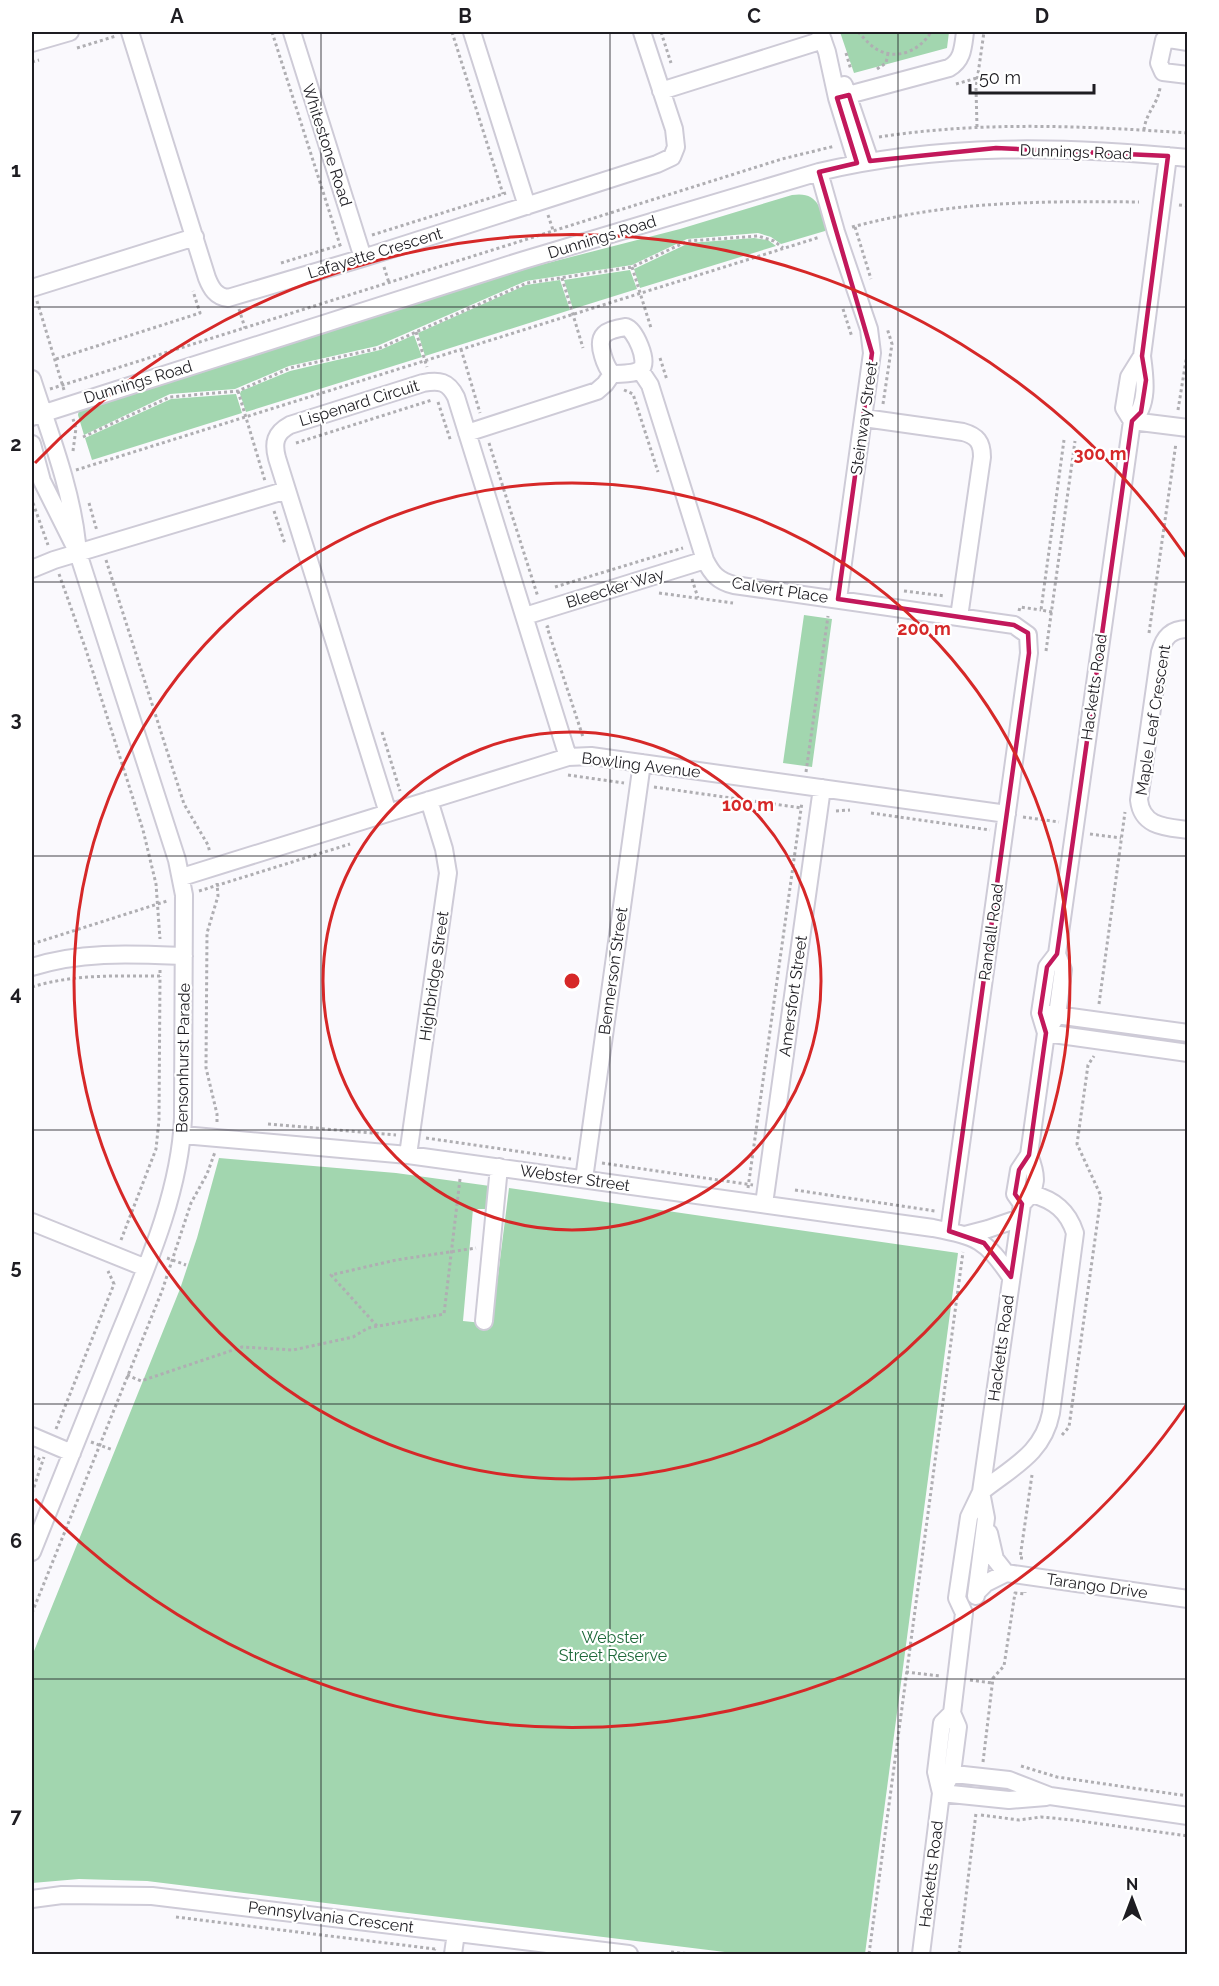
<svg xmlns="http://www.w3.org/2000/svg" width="1219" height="1986" font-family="Raleway,sans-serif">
	<rect width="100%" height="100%" fill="#faf9fd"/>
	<path fill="#a2d6af" d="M840,32H949L947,48L854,73Z
		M792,195C818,191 820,208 827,228L825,231L781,244L771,237L758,233L687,239L632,265L526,281L377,346L289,366L235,389L170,394L84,435L78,415L79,409L536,266L680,229Z
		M754,238L768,240L776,246L640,288L634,269L689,243Z
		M630,270L637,289L573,309L564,280Z
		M560,280L570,310L425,356L418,333L526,285Z
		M414,335L422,357L246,412L240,394L241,391L290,371L380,350Z
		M236,394L242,413L92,460L85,438L171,399Z
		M804,615L832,619L812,767L783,763Z
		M219,1158L396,1173L490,1186L487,1209H473L463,1321L492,1324L509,1188L958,1253L865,1954H741L147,1881L79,1879L32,1883V1656L180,1289L197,1238Z"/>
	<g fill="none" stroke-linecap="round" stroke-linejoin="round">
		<defs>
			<path id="minor" d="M130,32L207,278C211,288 216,297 228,298L363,258L657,164L672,157L676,147L674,129L642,32
				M292,32L363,258
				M472,32L527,206
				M820,32L827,52L837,98L857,163
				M1188,42L1169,39L1164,40L1159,63L1163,72L1188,75
				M32,43L70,32
				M844,85L870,161
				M661,91L823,40
				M837,98L949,68C963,60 963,47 965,32
				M819,172L836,232L869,329L872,353L838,599
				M32,288L195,237
				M626,327C635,330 649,361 641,369C635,374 620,374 612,374C607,368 605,363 603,356C596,334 606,330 626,327Z
				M640,370L650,385L705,560C712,574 718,581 734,585L1014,625L1028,635L1029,653L949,1231
				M32,379C49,432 71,487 77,543
				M32,417L524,260L819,172C940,143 1064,146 1188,158
				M864,418L963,432C977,436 982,442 982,457L959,617
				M1132,421C1149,405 1145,378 1142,356L1168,156
				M1132,421L1188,428
				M467,433L597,391L605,384L612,374
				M32,444L42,481L78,553L177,860L184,895L183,1118C180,1194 145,1271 117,1340C89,1411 60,1481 32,1552
				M32,569L54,560L287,490
				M525,616L705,560
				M1188,629C1171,629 1164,637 1160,652L1139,800C1142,827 1166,827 1188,830
				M388,813L277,458C273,443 275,433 290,425L423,383C439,380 448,381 456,397L568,757
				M182,877L568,757L591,756L1007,814
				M32,967C81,951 133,954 184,956
				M1049,1014L1188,1033
				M1046,1033L1040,1013L1047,967L1057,954L1132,421L1124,408L1129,377L1142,356
				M1046,1033L1188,1053
				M183,1135L408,1155L933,1228C978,1237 985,1239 1011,1277
				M408,1155L448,873L444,849L429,800
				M584,1179L642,763
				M764,1204L822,788
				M1022,1204L1015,1194L1019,1170L1029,1155L1046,1033L1057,1015L1063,970L1057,954
				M32,1222L146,1268
				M965,1235L988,1229L1020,1218
				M484,1321L499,1167
				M32,1436L72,1453
				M981,1492C1012,1467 1043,1454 1051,1413L1075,1233C1068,1211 1054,1200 1032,1194
				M989,1533L995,1559L1006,1573
				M977,1592L986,1583L1006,1573L1188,1599
				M976,1596L986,1518L981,1492
				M936,1772L1009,1780L1050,1796L1188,1816
				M941,1793L952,1773L958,1727L952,1713L964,1613L957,1598L969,1517L981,1492L1022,1204C1039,1188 1037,1175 1029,1155
				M941,1793L1009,1800L1046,1797
				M32,1899L62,1895L152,1896L629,1954
				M453,1954L456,1933
				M921,1954L941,1793L936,1772L942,1723L952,1713"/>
		</defs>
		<use href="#minor" stroke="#cecbd7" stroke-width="20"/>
		<path stroke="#afaeb2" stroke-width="3" stroke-dasharray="3 3" stroke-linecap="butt" d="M272,32L340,245L342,244
			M452,32L503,194
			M661,32L671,63
			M858,32C865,39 871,47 880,51C900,60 921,49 931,32
			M77,48L116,36
			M846,53L851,70
			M32,62L39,60
			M877,69L886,63L888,53
			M956,84L977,78
			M977,127L976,88L984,32
			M1144,130C1146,112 1157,106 1160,88
			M879,137C982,121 1084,126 1188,133
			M1179,205L1188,206
			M548,215L553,230
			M852,227C949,201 1040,201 1139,202
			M855,227L871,279
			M372,235L506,193
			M281,263L340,245
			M384,267L389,283
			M632,267L651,328
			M562,278L583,348
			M37,301L64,390
			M239,309L245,328
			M843,309L852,337
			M416,332L427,367
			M461,349L480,413
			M660,358L667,380
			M56,359L200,313L193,291
			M50,389L782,159L835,146
			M624,390L633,394L658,472
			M238,391L265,481
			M438,402L451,442
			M883,404L892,344L887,328
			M1178,410L1188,348
			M83,437L170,397L238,391L290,368L380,348L527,283L632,267L688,241L758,236L774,241L783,248
			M296,443L432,400
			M489,443L538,597
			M73,451L76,428L73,419
			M76,470L820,237
			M33,503L48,545
			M89,503L97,531
			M274,511L285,544
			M106,560L184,804L208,845L210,853
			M59,574L86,650L143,830L156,884L160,939
			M692,579L698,598
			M555,587L683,548
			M904,591L945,596
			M659,593L733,603
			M1019,611L1020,607L1041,610
			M1052,612L1041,610L1064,440
			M549,626L547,627L583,737
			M1149,633L1176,443
			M1046,651L1075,441
			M382,732L400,791
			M806,772L828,616
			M568,775L624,783
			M654,787L802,808
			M836,811L850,810
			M871,813L990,830
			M1023,817L1059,822
			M1090,834L1121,838
			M199,891L350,844
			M32,944L167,901
			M32,987C73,974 117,976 160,976V970
			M1099,1004L1125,812
			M217,1122V1114L206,1068L207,933L218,896L217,883
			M268,1124L396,1135
			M426,1138L571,1159
			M602,1163L753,1185
			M748,1188L802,802
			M795,1190L935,1211
			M121,1240L156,1149L159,1120L160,976
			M167,1258L186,1265
			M377,1326L331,1275L396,1260L476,1248
			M127,1375L141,1381L242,1347L293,1350L353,1337L368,1328L444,1314L460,1179
			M56,1429L114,1284L108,1271
			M1062,1435L1069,1427L1101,1196L1077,1144L1088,1065L1094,1056
			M91,1442L113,1450
			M32,1456L41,1460
			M32,1493L44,1457
			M1023,1558H1020L1032,1475
			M32,1613L162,1291L191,1203L207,1174L215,1152
			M906,1672L940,1676
			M970,1680L992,1683
			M983,1762L993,1678L1004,1666L1015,1593L1025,1594V1592
			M1021,1766L1057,1777L1188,1796
			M981,1815L1019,1820L1041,1817L1073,1820L1188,1836
			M176,1917L435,1949L436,1947
			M671,1952L690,1954
			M471,1954H478
			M869,1954L963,1252
			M959,1954L976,1813"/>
		<use href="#minor" stroke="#fff" stroke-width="16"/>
	</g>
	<path fill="none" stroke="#c2185b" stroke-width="4.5" stroke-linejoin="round" d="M849,95L870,161L996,148L1168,156L1142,356L1146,380L1141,412L1132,421L1057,954L1047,967L1040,1013L1046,1033L1029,1155L1019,1170L1015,1194L1022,1204L1011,1277L984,1243L949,1231L1029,653L1028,633L1014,625L838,599L872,353L819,172L857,163L837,98Z"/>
	<path fill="none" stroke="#1e1d22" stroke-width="1.5" stroke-opacity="0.55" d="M321,32V1954M610,32V1954M898,32V1954M32,307H1188M32,582H1188M32,856H1188M32,1130H1188M32,1404H1188M32,1679H1188"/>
	<g fill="none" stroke="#d62828" stroke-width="3">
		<circle cx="572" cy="981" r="249"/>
		<circle cx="572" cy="981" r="498"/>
		<path d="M1187 1404A746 746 0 0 1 35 1499M35 463A746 746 0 0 1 1187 558"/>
	</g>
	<g text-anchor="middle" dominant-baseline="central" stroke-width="4.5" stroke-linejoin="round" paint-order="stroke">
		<g font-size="16" fill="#1e1d22" stroke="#fff">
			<text transform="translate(327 145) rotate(72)">Whitestone Road</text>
			<text transform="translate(1076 152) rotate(2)">Dunnings Road</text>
			<text transform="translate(602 237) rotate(-17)">Dunnings Road</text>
			<text transform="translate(375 253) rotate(-17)">Lafayette Crescent</text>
			<text transform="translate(138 382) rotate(-17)">Dunnings Road</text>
			<text transform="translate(359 403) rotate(-17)">Lispenard Circuit</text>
			<text transform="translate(864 418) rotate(-82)">Steinway Street</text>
			<text transform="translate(615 588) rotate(-17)">Bleecker Way</text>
			<text transform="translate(780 590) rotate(9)">Calvert Place</text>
			<text transform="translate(1094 687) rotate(-82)">Hacketts Road</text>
			<text transform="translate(1153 720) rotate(-81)">Maple Leaf Crescent</text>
			<text transform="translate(641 765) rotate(7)">Bowling Avenue</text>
			<text transform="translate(991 932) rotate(-82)">Randall Road</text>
			<text transform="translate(613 971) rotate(-82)">Bennerson Street</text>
			<text transform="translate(434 976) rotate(-82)">Highbridge Street</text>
			<text transform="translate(793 996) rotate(-82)">Amersfort Street</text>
			<text transform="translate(183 1058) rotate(-89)">Bensonhurst Parade</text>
			<text transform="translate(575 1178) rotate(8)">Webster Street</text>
			<text transform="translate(1001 1348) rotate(-82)">Hacketts Road</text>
			<text transform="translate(1097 1586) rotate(8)">Tarango Drive</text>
			<text transform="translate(931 1874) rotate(-83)">Hacketts Road</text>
			<text transform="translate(331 1917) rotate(7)">Pennsylvania Crescent</text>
		</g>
		<g font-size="16" fill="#1c6838" stroke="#fff">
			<text x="613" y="1637">Webster<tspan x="613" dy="18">Street Reserve</tspan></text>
		</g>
	</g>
	<circle cx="572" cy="981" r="9" fill="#d62828" stroke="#fff" stroke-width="3"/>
	<g font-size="18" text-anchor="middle" font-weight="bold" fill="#d62828" stroke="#fff" stroke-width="4.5" stroke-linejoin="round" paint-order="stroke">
		<text x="1100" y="460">300 m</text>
		<text x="924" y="635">200 m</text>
		<text x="748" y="811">100 m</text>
	</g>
	<rect width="1219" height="1986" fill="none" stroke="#ffffff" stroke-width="66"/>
	<g transform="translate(1132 1899)" stroke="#ffffff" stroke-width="4.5" paint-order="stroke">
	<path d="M0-4.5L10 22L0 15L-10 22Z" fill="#1e1d22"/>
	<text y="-9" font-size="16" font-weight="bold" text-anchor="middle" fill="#1e1d22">N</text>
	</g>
	<path d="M970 84v9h124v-9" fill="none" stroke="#1e1d22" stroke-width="3"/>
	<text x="979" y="84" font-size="18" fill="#1e1d22" stroke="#ffffff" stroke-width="4.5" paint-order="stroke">50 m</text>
	<rect x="33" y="33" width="1153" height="1920" fill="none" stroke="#1e1d22" stroke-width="2"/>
	<g font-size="20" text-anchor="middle" font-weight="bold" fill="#1e1d22">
		<text x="177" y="23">A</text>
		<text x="465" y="23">B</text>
		<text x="754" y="23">C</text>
		<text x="1042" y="23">D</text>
		<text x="16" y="177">1</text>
		<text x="16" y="451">2</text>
		<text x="16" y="726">3</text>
		<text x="16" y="1000">4</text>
		<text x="16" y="1274">5</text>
		<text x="16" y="1548">6</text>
		<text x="16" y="1823">7</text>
	</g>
</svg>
